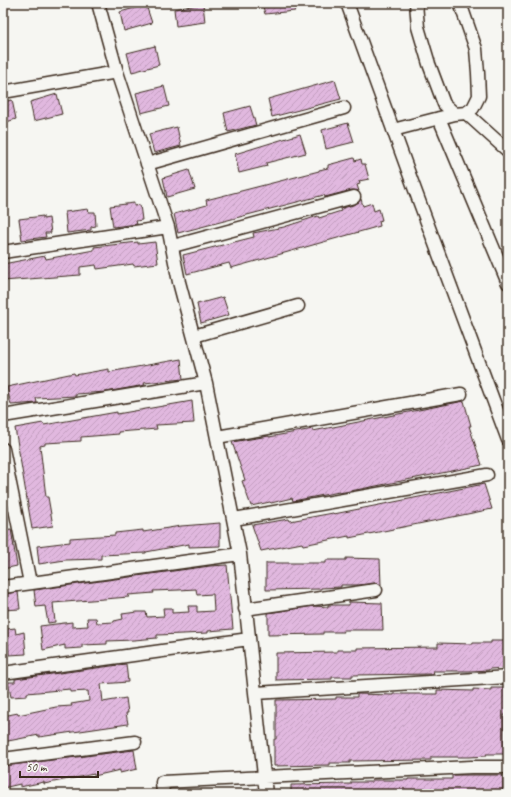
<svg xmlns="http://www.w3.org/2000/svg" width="511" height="797" font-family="Caveat,sans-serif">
	<defs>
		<pattern id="building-hatch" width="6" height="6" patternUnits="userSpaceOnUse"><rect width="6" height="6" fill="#e1b8df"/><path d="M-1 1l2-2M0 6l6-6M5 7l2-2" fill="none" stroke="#c29ebf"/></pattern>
	</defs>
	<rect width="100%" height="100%" fill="#f6f6f2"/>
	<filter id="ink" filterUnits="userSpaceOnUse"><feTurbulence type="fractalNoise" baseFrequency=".025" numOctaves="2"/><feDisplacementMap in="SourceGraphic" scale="8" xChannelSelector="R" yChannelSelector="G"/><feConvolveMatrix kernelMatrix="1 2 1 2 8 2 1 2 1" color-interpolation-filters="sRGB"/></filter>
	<g filter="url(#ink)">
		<path fill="url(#building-hatch)" stroke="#3b2a1e" d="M262,3H294L295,11L265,14Z
			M203,4L205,22L176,26L174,9Z
			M146,5L152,23L124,31L120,12Z
			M155,46L159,65L132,72L127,53Z
			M335,80L341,99L272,117L268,99Z
			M164,86L169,106L141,113L136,93Z
			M57,94L62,114L34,121L30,102Z
			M12,100L16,119L3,123V102Z
			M250,106L256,125L228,132L224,113Z
			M348,123L354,142L326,149L322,130Z
			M177,127L181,146L154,153L149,134Z
			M300,134L306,153L266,163L267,166L239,173L235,154Z
			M354,158L355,161L361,159L362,164H365L369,179L359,181L360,184L357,185L359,191L352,190L325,197L324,195L178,233L174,214L207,205L206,200L319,171V170L328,168V165Z
			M189,170L195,189L167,197L163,178Z
			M361,199L363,206L372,203L374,211L379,209L382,220L379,221L380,226L242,265L231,268L229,263L187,274L183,255L254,237L253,233L284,227L318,216L319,218L341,211L340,209L356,204Z
			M134,203V206L140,205L142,220L136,221L137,224L113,227L110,206Z
			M88,209L89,212H95L96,226L91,227V230L67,233L65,212Z
			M43,216V219L49,218L51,233H45L46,237L22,240L19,219Z
			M138,242V244L155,242L158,263L134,266L133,264L97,269L96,265L80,267V275L3,281V264L45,256L46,259L94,250V247Z
			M223,297L229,315L201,323L197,304Z
			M181,359L183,379L144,383L145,385L106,392L76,394V396L36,398L37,403L11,405L7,387L74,373L75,375L109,369V372Z
			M192,401L194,423L156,425L157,429L118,432L119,434L81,437V441L45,443V445L40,446L46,497H48L53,526L32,529L15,428L43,423L44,425L117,412V414Z
			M464,401L471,426H469L482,465L361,489L339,493V492L293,501L292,498L271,503L270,502L251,506L242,481L245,480L232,442L269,436V437L313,429V431Z
			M484,484L492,509L349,538V536L303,545L302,543L261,551L252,525L289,519L290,521L333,513L334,514Z
			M220,523V546L189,547V544L146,552V553L101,555V559L65,560L39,564L37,546L70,542V538L115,535V533L143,530V532L181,526Z
			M11,529L17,566L3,569V530Z
			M346,558L380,559L381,585L375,583L359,585H341V587L321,588V589L266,590V563H326V560H346Z
			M227,565L233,629L208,631V633L157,635V638L134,640L107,641V644L82,645V648L65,649V645L43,650L40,626L72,622V627L88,626L87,618H96L97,623L114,622V621L123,619L122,614L137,612H146L147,617L164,616L163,608H172V613L189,612L188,606H197V612L214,611L213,594L197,595L196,589L179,590L153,591L154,593L128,595L129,597L53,603L55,622L48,623L45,606L36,607L34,590L210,566Z
			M18,592L20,609L3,610V594Z
			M349,602L382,603L383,630H343L344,632H323V634L268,635V613L314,606L328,607V605H349Z
			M15,628L16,634L24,632L26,654L9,655L7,629Z
			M491,641H506L507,668L489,669V670L471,671H433L434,674L352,675V677H332V679L276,680V653L337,652V650H357V648L438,647V643L473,644V643H491Z
			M126,664L128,682L101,684L103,702L126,698L128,713H126L128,724L39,737V735L3,742V716L18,713V715L56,707L72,706L71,704L89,701L88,691L70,692V689L27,693V696L11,697L8,682H15V679Z
			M491,688H505L506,715H504V754H486L487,756L469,757H431V760L350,761V763H330V765L274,766V739H276V700L336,699V697H357V694L393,695V694H437V690L473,691V689L491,690Z
			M134,750L137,769L120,773V770L94,776V774L44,784V782L20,787V784L3,788V766Z
			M452,775H503V794H291V785L351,784V782H372V780H408V779H452Z"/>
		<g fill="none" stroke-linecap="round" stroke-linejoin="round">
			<defs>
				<path id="street" d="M98,3L117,72L168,227L179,282L206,383L240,554L266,794
					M347,3L415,190L508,440
					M416,3L418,27L429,64L444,104L455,114
					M460,3L476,49L478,73L479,96L473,108L466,113
					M3,92L117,72
					M439,118L508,283
					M393,130L455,114L466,113L508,151
					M147,164L344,108
					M173,246L354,197
					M3,252L168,227
					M194,336L298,306
					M3,416L206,383
					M217,437L461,394
					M3,449L30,583
					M234,519L487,475
					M3,587L240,554
					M245,609L376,590
					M3,673L249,639
					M256,693L508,677
					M3,759L135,742
					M163,794L162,782L471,767H504"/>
			</defs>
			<use href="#street" stroke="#3b2a1e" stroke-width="15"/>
			<use href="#street" stroke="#f6f6f2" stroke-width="12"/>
		</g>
	</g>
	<rect width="511" height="797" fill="none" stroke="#f6f6f2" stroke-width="16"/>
	<rect x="8" y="8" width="495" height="781" fill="none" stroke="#3b2a1e" stroke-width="1.5" filter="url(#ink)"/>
	<path d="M20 771v6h78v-6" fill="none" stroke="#3b2a1e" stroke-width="2"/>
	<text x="26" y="771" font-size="12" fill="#3b2a1e" stroke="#f6f6f2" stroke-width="3" paint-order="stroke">50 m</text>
</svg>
